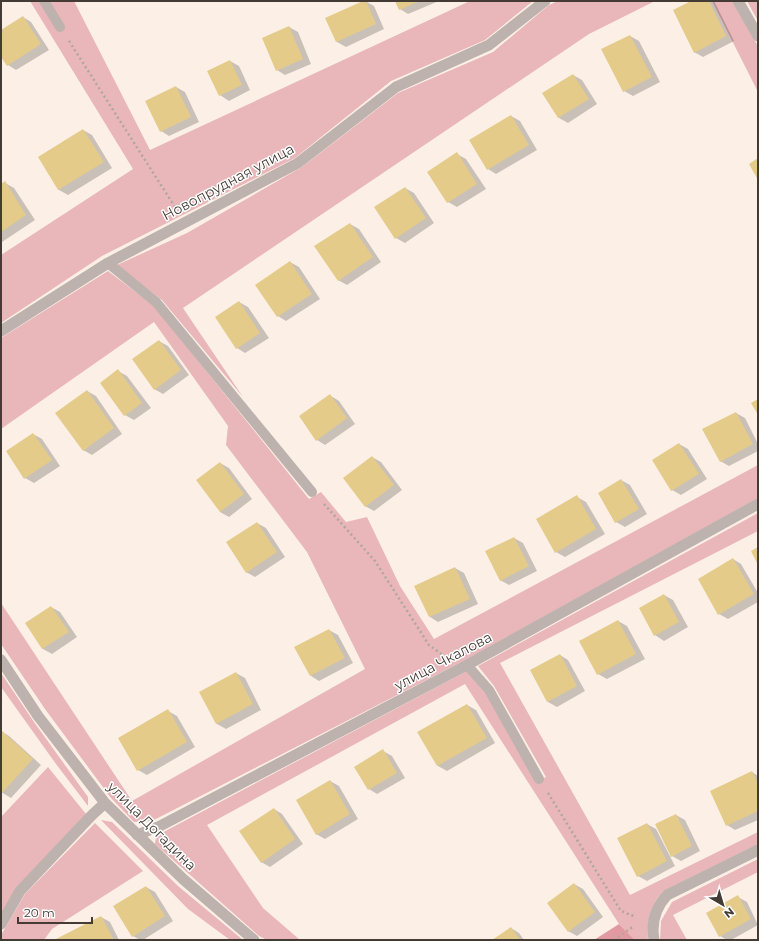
<svg xmlns="http://www.w3.org/2000/svg" width="759" height="941" font-family="Montserrat,sans-serif">
	<rect width="100%" height="100%" fill="#fcf0e6"/>
	<path fill="#e9b6ba" d="M30,1H74L150,150L470,1H533L485,40L391,81L295,158L102,256L1,323V255L133,169Z
		M558,1H655L589,34L183,308L243,397L162,300L117,265L187,233L302,167L398,93L493,52L549,5Z
		M712,1H732L758,46V92Z
		M747,1H758V21Z
		M108,271L154,306L309,499L321,492L346,522L367,517L400,586L434,639L758,465V498L469,658L152,821L134,822L111,798L45,709L1,644V603L132,801L365,669L307,552L226,445L228,426L154,322L1,429V338Z
		M758,513V531L500,663L630,895L758,832V844L663,891C650,905 647,921 648,940H635L619,924L465,684L207,825L263,908L300,940H267L259,936L155,844L156,836L467,671L486,694L536,782L546,777L494,686L478,666Z
		M1,673L34,722L88,797V806L56,764L1,687Z
		M48,767L86,814L1,915V817Z
		M101,820L112,822L178,886L243,940H230L188,909Z
		M95,823L143,871L52,929L44,940H1V935L25,894Z
		M758,859V872L673,915L687,940H660L661,921L672,902Z"/>
	<path fill="#e29aa2" d="M619,924L635,940H594Z"/>
	<path fill="#0003" d="M365,1L374,6L384,29L346,47L337,42L326,19Z
		M396,1H439L408,14L400,9Z
		M694,1H714L734,41L703,57L694,52Z
		M23,17L31,22L49,50L16,70L8,65L1,55V32Z
		M289,27L298,32L311,64L285,75L277,70Z
		M630,36L639,41L660,82L633,96L624,91Z
		M230,61L239,66L250,90L229,101L220,95Z
		M573,75L582,80L597,104L568,123L559,118L544,94Z
		M176,87L185,92L199,122L169,136L161,131Z
		M511,116L520,121L537,150L496,174L488,169Z
		M83,130L92,135L112,168L68,195L59,190L39,157Z
		M457,154L466,159L486,189L457,207L448,202L429,172Z
		M5,183L14,188L35,220L2,242L1,185Z
		M405,188L414,193L434,223L405,243L396,238Z
		M350,224L359,229L381,262L347,285L338,280Z
		M290,262L299,267L320,299L286,321L278,316Z
		M239,302L248,307L269,338L245,353L237,348Z
		M159,341L168,346L189,375L163,394L154,389Z
		M118,371L127,376L151,408L134,420L125,415L101,383Z
		M87,391L96,396L122,434L92,455L83,450Z
		M331,396L339,401L355,424L325,445L317,440Z
		M736,413L745,418L758,444V451L729,466L720,461Z
		M33,434L42,439L60,466L34,483L25,478L7,452Z
		M679,444L688,449L707,479L681,495L672,490Z
		M372,457L381,462L402,490L374,511L365,506Z
		M220,463L229,468L252,499L229,517L220,512Z
		M621,480L630,485L647,514L625,527L616,522Z
		M577,497L586,502L605,534L565,557L556,552Z
		M257,523L266,528L285,557L255,577L246,572Z
		M514,538L523,543L537,571L509,585L500,580Z
		M733,559L741,564L758,593V602L728,619L719,614Z
		M455,568L464,573L478,604L438,622L430,617Z
		M664,595L673,600L688,627L664,641L655,635Z
		M51,607L60,612L77,637L52,654L43,649L26,623Z
		M618,621L627,626L645,659L607,679L598,674Z
		M329,630L338,635L353,663L319,681L311,676Z
		M560,655L568,660L585,691L557,707L548,702L531,671Z
		M236,673L245,678L261,710L226,729L217,724L200,692Z
		M467,705L476,710L495,743L447,771L438,766L419,732Z
		M168,711L177,716L195,747L147,775L138,770Z
		M1,731L9,736L41,765L11,798L1,792Z
		M383,751L392,756L405,778L377,794L369,789Z
		M752,772L758,776V820L735,830L727,825Z
		M330,781L339,786L358,819L325,839L316,834Z
		M274,809L282,814L303,844L270,867L261,862Z
		M676,815L685,820L700,851L681,861L672,856Z
		M647,824L656,829L675,866L647,881L638,876Z
		M574,884L583,889L603,917L577,936L568,931Z
		M146,887L155,892L173,921L143,940H140L133,936Z
		M738,897L747,902L758,925L731,940H727L720,936Z
		M101,917L110,922L119,940H57Z
		M511,928L519,933L524,940H494Z"/>
	<path fill="#e4cb8a" d="M363,1H366L376,24L336,42L325,18Z
		M395,1H420L399,10Z
		M691,1H709L726,36L694,53L673,10Z
		M23,16L41,44L7,66L1,57V30Z
		M289,26L303,59L276,71L262,38Z
		M630,35L652,77L623,92L601,49Z
		M230,60L242,85L219,96L207,71Z
		M573,74L589,99L558,118L542,93Z
		M176,86L191,117L160,132L145,101Z
		M511,115L529,145L487,170L469,140Z
		M83,129L104,162L58,190L38,157Z
		M457,152L477,184L447,203L427,172Z
		M758,158V180L749,164Z
		M5,181L26,215L1,232V184Z
		M405,187L426,218L395,239L374,207Z
		M350,223L373,257L338,281L314,246Z
		M290,261L312,294L277,317L255,285Z
		M239,301L260,333L236,349L215,317Z
		M159,340L181,370L154,390L132,359Z
		M118,369L142,403L124,416L100,383Z
		M87,390L114,428L83,451L55,413Z
		M330,394L347,418L316,441L299,416Z
		M758,399V415L751,403Z
		M736,412L753,444L720,462L702,429Z
		M33,433L52,460L24,479L6,451Z
		M679,443L699,474L671,491L652,460Z
		M372,456L394,485L365,507L343,478Z
		M220,462L244,494L220,512L196,480Z
		M621,479L639,509L615,523L598,493Z
		M577,495L596,529L555,553L536,519Z
		M257,522L277,552L246,573L226,542Z
		M514,537L529,566L500,581L485,551Z
		M758,547V565L751,551Z
		M733,558L754,594L718,615L698,579Z
		M455,567L470,599L429,617L414,586Z
		M664,594L679,622L654,636L639,608Z
		M51,606L69,632L42,649L25,623Z
		M618,620L636,654L597,675L579,641Z
		M329,629L345,658L310,676L294,647Z
		M560,654L577,686L547,702L530,670Z
		M236,672L253,704L216,724L199,692Z
		M467,704L487,738L437,766L417,732Z
		M168,709L187,742L137,771L118,738Z
		M1,730L33,759L1,794Z
		M383,749L397,773L368,790L354,767Z
		M752,771L758,784V811L726,826L710,791Z
		M330,780L350,814L316,835L296,800Z
		M274,808L295,839L261,863L239,831Z
		M676,814L692,846L671,857L655,824Z
		M647,823L667,861L637,877L617,838Z
		M574,883L595,912L568,932L547,903Z
		M146,886L165,916L132,937L113,906Z
		M738,895L751,919L719,937L706,913Z
		M101,916L114,940H54Z
		M511,927L520,940H492Z"/>
	<g fill="none" stroke-linecap="round" stroke-linejoin="round">
		<path stroke="#b0a69d" stroke-width="2.5" stroke-dasharray="2 3" stroke-linecap="butt" d="M69,41L175,207
			M324,504L375,561L429,645L444,656
			M548,793L621,911L636,917
			M614,940L634,926"/>
		<path stroke="#beb2ae" stroke-width="10" d="M44,1L60,27
			M108,263L156,302L312,492
			M467,665L489,690L539,779"/>
		<path stroke="#beb2ae" stroke-width="11" d="M738,1L758,36
			M1,331L108,263L298,163L396,87L489,45L545,1
			M1,660L38,716L105,803L183,879L254,940
			M137,835L160,826L467,665L758,504
			M1,924L20,891L92,815L105,803
			M654,940C651,923 656,907 667,895L758,850"/>
	</g>
	<g text-anchor="middle" dominant-baseline="central" stroke-width="3" stroke-linejoin="round" paint-order="stroke">
		<g font-size="14" fill="#433b34" stroke="#fff">
			<text transform="translate(228 182) rotate(-28)">Новопрудная улица</text>
			<text transform="translate(443 661) rotate(-28)">улица Чкалова</text>
			<text transform="translate(152 826) rotate(45)">улица Догадина</text>
		</g>
	</g>
	<rect width="759" height="941" fill="none" stroke="#433b34" stroke-width="4"/>
	<g transform="translate(723 905) rotate(142)" stroke="#ffffff" stroke-width="3" paint-order="stroke">
	<path d="M0-3L7 15L0 10L-7 15Z" fill="#433b34"/>
	<text y="-6" font-size="11" font-weight="bold" text-anchor="middle" fill="#433b34">N</text>
	</g>
	<path d="M18 917v6h74v-6" fill="none" stroke="#433b34" stroke-width="2"/>
	<text x="24" y="917" font-size="12" fill="#433b34" stroke="#ffffff" stroke-width="3" paint-order="stroke">20 m</text>
</svg>
